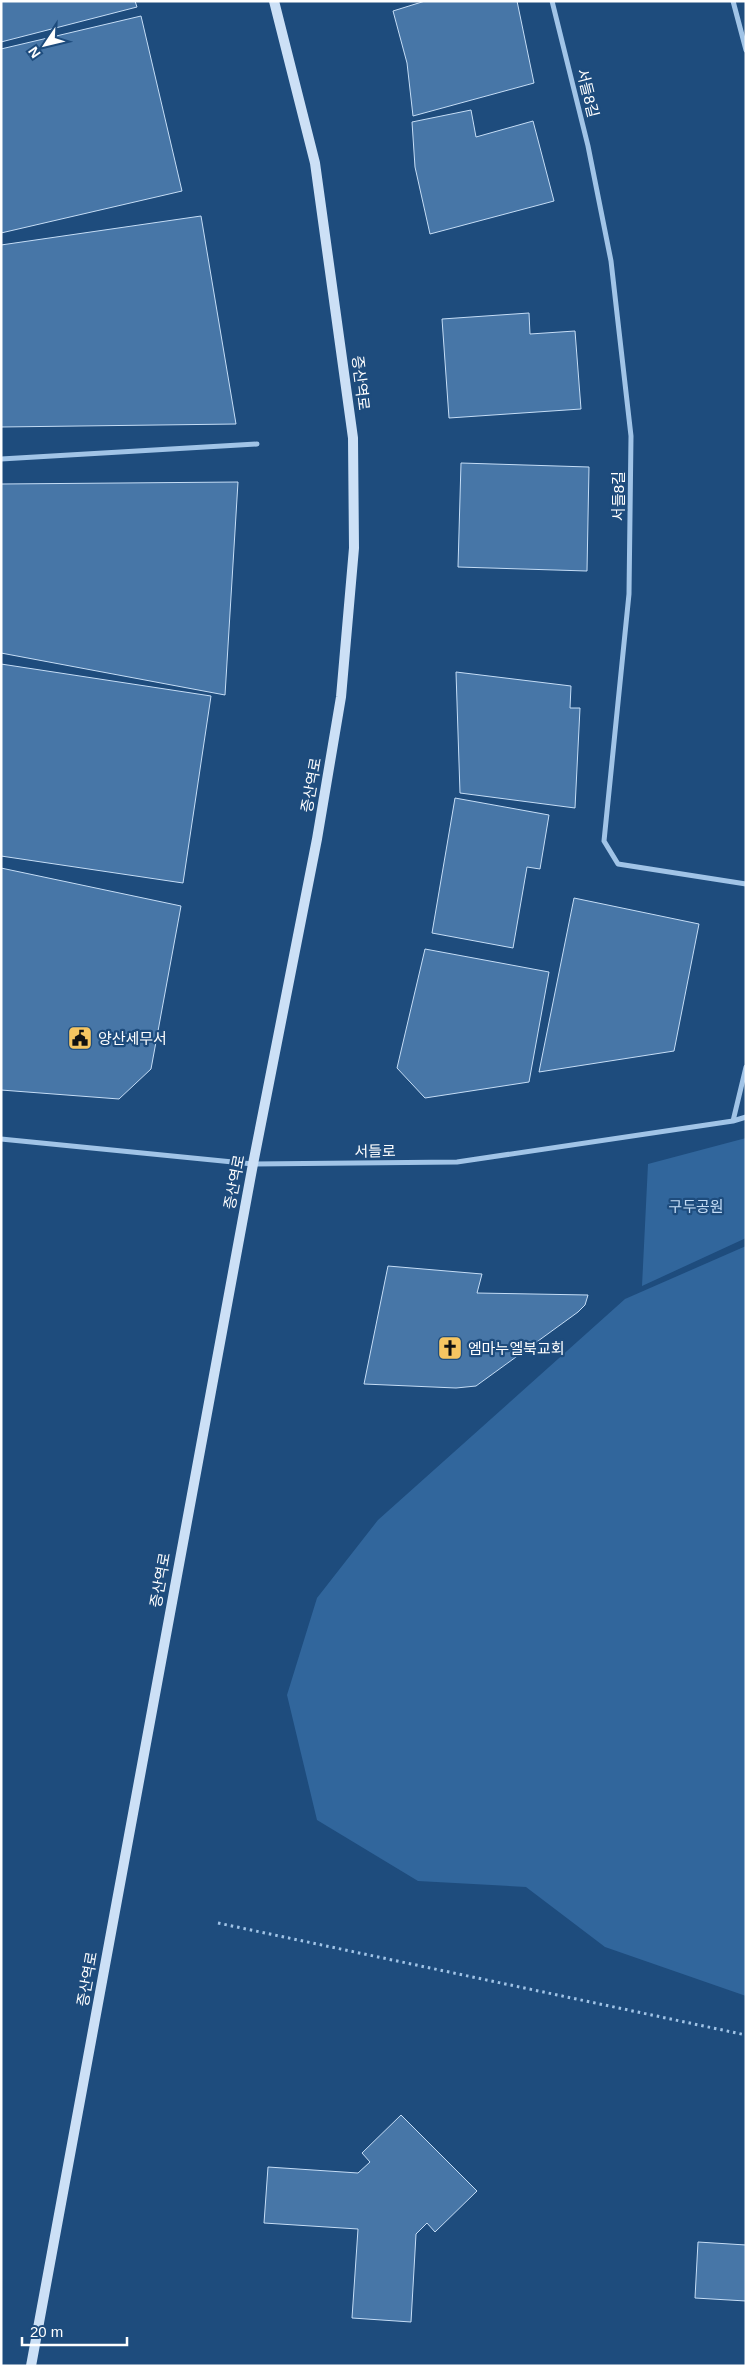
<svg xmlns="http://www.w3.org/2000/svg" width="747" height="2367" font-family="Helvetica,'Noto Sans KR',sans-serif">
	<rect width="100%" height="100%" fill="#1e4c7d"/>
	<path fill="#31669c" d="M746,1138V1238L642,1286L648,1164Z
		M746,1246V1996L605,1947L526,1887L418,1881L317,1820L287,1695L317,1598L378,1520L625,1299Z"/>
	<path fill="#4776a7" stroke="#c5ddf6" d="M1,1H135L137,7L1,42Z
		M425,1H517L534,83L413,116L407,63L393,11Z
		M141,16L182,191L1,233V49Z
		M471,110L476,137L533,121L554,201L430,234L415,167L412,122Z
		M201,216L236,424L1,427V245Z
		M529,313L530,334L575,331L581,409L449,418L442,319Z
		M461,463L589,467L587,571L458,567Z
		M238,482L225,695L1,653V484Z
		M1,664L211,696L183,883L1,856Z
		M456,672L571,686L570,708H580L575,808L460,793Z
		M455,798L549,815L540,869L527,867L513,948L432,933Z
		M1,868L181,906L151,1069L119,1099L1,1090Z
		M574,898L699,924L674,1051L539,1072Z
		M425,949L549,972L529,1082L425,1098L397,1068Z
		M388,1266L482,1274L477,1293L588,1295L585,1305L578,1312L476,1386L456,1388L364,1384Z
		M401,2115L477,2191L435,2232L427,2223L416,2234L411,2322L352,2318L358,2229L264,2223L268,2167L358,2173L370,2162L362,2153Z
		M698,2242L746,2245V2301L695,2298Z"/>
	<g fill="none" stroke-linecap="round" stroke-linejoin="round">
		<path stroke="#a1c4e7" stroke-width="3" stroke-dasharray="2.5 4" stroke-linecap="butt" d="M218,1923L746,2035"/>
		<path stroke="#a1c4e7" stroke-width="5" d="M552,1L588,146L611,261L631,436L629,594L604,841L618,864L746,884
			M733,1L746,50
			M1,459L257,444
			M733,1121L746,1067
			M1,1139L253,1164L457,1162L733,1121L746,1117"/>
		<path stroke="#cce0f6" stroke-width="10" d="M31,2366L253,1164L317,839L341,697L354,548L353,438L315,163L274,1"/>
	</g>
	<defs>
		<symbol id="civic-square" viewBox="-11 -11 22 22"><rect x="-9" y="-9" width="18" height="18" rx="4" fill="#f6c561" stroke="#1e4c7d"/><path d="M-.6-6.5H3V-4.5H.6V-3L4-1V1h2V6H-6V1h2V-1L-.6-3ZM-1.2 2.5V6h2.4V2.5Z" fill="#111"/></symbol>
		<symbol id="church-square" viewBox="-11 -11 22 22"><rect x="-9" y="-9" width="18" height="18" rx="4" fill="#f6c561" stroke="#1e4c7d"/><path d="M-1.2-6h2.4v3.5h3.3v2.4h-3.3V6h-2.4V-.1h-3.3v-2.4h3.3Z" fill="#111"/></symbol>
	</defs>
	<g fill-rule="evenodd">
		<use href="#civic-square" x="66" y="1024" width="28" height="28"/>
		<use href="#church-square" x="436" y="1334" width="28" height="28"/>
	</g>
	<g text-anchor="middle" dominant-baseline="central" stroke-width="4.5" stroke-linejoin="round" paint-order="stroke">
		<g font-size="15" fill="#fff" stroke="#1e4c7d">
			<text transform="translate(588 93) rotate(76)">서들8길</text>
			<text transform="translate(361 383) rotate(83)">증산역로</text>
			<text transform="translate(618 496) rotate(-90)">서들8길</text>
			<text transform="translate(311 785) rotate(-80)">증산역로</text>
			<text transform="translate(375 1151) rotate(-1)">서들로</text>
			<text transform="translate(234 1182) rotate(-79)">증산역로</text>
			<text transform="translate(160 1580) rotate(-80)">증산역로</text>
			<text transform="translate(87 1979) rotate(-80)">증산역로</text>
		</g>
		<g font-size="15" fill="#fff" stroke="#1e4c7d" text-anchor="start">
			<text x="98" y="1038">양산세무서</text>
			<text x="468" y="1348">엠마누엘북교회</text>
		</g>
		<g font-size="15" fill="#c5ddf6" stroke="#1e4c7d">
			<text x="696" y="1206">구두공원</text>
		</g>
	</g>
	<rect width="747" height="2367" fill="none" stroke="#ffffff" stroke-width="5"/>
	<g transform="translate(45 45) rotate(235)" stroke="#1e4c7d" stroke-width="4" paint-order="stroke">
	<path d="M0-4L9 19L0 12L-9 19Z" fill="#ffffff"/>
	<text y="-8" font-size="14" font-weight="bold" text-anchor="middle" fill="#ffffff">N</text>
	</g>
	<path d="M22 2337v8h105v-8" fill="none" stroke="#ffffff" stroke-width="2.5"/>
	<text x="30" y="2337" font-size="15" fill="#ffffff" stroke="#1e4c7d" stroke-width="4" paint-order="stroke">20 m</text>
</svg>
